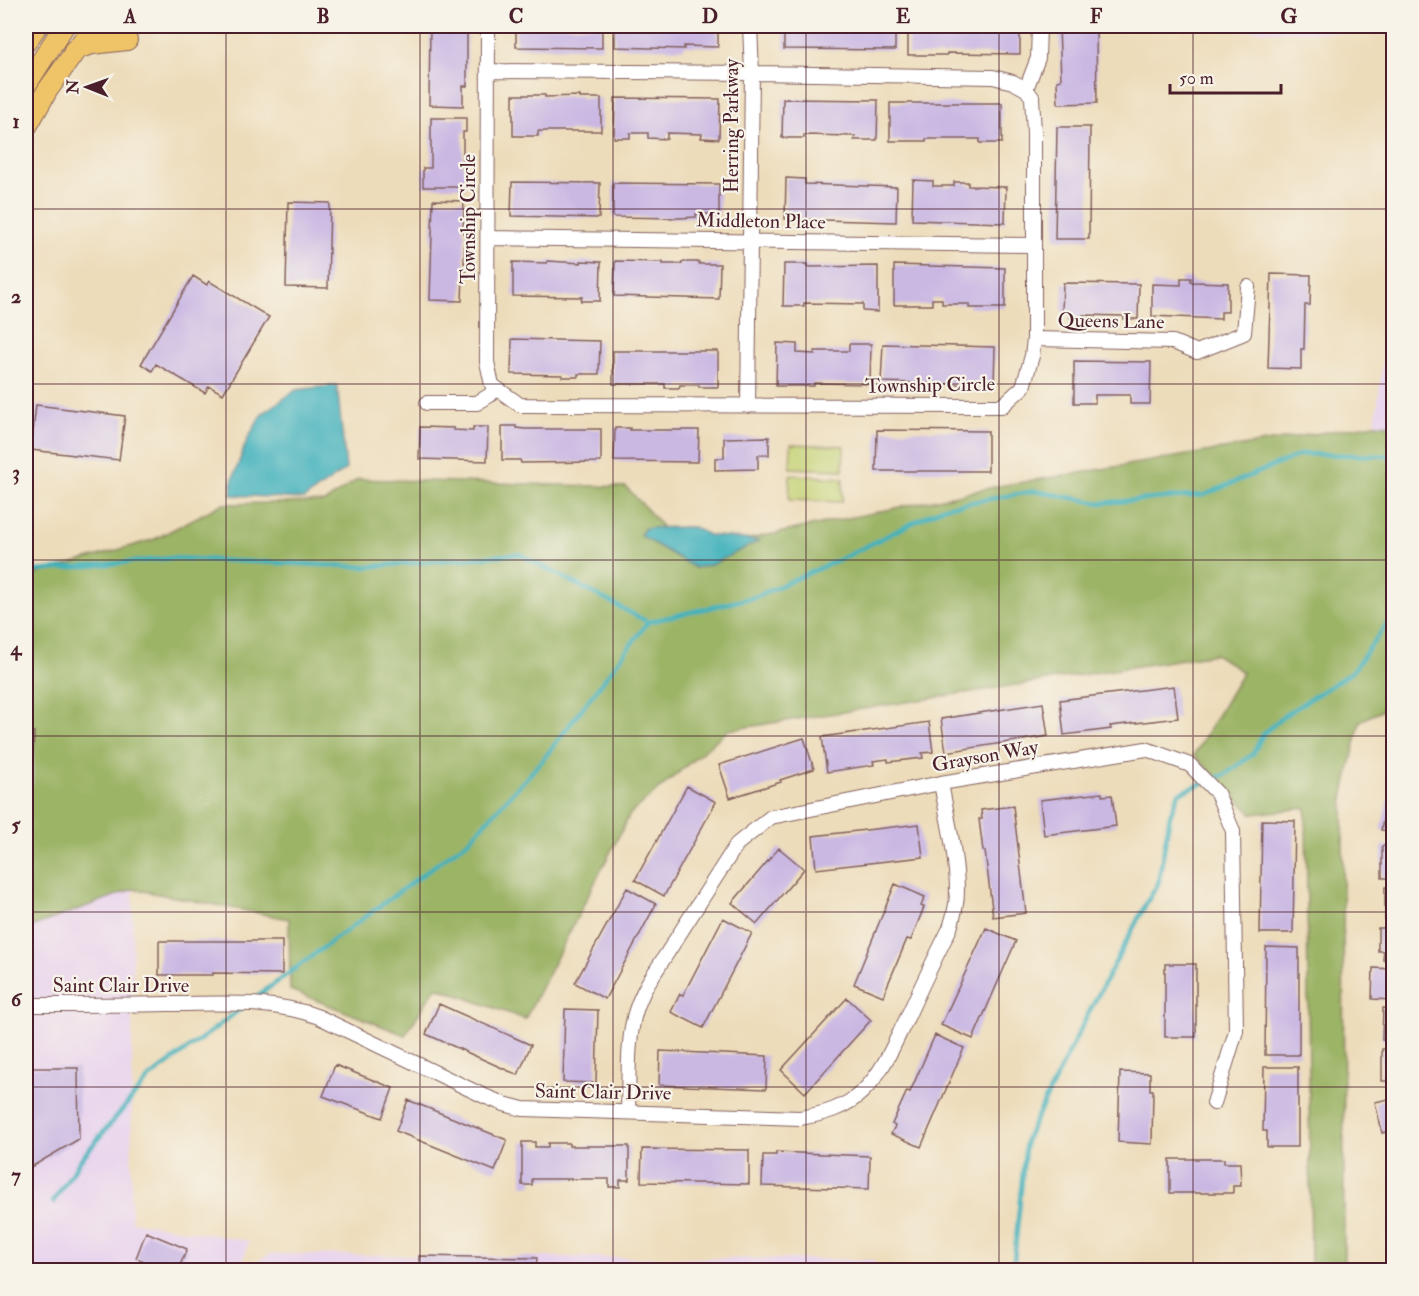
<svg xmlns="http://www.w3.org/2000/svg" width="1419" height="1296" font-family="'IM FELL Double Pica',serif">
	<rect width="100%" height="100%" fill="#f7f3e8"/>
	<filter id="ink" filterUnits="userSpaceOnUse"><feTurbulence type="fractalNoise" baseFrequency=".0167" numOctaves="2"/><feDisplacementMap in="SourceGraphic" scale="12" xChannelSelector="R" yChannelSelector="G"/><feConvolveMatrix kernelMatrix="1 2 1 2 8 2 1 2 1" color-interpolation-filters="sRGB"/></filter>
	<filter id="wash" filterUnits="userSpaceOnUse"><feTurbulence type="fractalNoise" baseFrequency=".008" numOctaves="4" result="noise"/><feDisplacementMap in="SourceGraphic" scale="24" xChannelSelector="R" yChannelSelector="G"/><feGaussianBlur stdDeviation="1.35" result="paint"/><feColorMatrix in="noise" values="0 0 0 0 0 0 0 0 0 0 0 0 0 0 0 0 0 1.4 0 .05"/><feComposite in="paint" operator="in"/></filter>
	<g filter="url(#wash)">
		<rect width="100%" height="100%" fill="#eddcba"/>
		<path fill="#e8d2ee" d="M1150,26H1393L1394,34L1150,28Z
			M1393,278V425L1375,424Z
			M133,889L131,1221L249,1241L240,1270H26V929Z
			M270,1254L874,1260L875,1270H248L250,1265Z"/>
		<path fill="#c5d274" stroke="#887850" stroke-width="1.5" d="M791,444L844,446L843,470L790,468Z
			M790,475L843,478L842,502L789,500Z"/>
		<path fill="#9cb466" stroke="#736a48" stroke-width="1.5" d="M1375,424L1393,425V705L1360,721L1343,798L1344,1269L1311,1266L1306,808L1252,814L1194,755L1243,672L1215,654L728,730L630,814L525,1019L436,987L405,1035L290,990L289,919L133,889L26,929V577L155,539L222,504L325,502L358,479L626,487L654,517L684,553L999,486Z"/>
		<path fill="#41b1bc" stroke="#466874" stroke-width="1.5" d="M337,385L346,469L304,499L231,495L232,481L247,440L262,414L296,390Z
			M693,527L709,535L759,541L713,564L695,568L640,535L645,528Z"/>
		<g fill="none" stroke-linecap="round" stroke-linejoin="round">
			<path stroke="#41b1bc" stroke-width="4.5" d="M26,572L172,558L365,567L519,554L648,622
				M251,1001L468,841L542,761L648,622L755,597L847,556L944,507L1035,491L1100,503L1204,495L1302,454L1394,456
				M53,1202L81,1159L149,1078L242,1008
				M1013,1270L1026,1139L1087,1016L1147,902L1158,884L1170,815L1179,793L1226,774L1253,754L1263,734L1285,715L1352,672L1394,614"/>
		</g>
		<g id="blocks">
			<path fill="#cab8e3" d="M430,26H467V86H463V106L429,105Z
				M516,26H602V48L516,47Z
				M615,26H718V47L684,46V49L615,47Z
				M784,26H895V50L784,49Z
				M908,26H1020V54L947,53V55H908Z
				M1059,26H1099V32H1096L1097,103L1058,104L1057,81L1061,80Z
				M513,95H545V97L580,96V98H601V131H538V136H513Z
				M615,98L720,99L719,139L701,138L702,134L667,133V139L648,138V133H630V138H614Z
				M783,99L878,100L877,140H854L855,136L804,135V138H782Z
				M890,103H1002V143H980V139H926V141H890Z
				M431,118H466V132H463V169H466V187H423V168H431Z
				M1057,127H1090L1089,239H1055Z
				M786,178L805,179V184L897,187L896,222L785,219Z
				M913,180L933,181V186H954V182H968V186L1006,187L1005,223L912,220Z
				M512,182L600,183L599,218L511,216Z
				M613,183L719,184V214H696V217L679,218L613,217Z
				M433,200L464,201L463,233H465L464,263H466L465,276H463L462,301L430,300Z
				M288,202L330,203L328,288L286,287Z
				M547,261L581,263V261L601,262L600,301H581L582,297L513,296V262L547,263Z
				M615,261L663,262V264H682V262H699V264H720L719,299L614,296Z
				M784,264H807V267L878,266V312L863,311V304L804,303V306H783Z
				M894,265L1005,268V308H969V304H942V299H932V305H894Z
				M1271,274L1311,275L1310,305H1305L1304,349H1301V369L1268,368Z
				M193,276L207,285L209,281L269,317L223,394L209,386L205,393L156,364L152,371L141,364Z
				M1181,278H1191V282L1228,283V312H1221V319L1152,316V284L1181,285Z
				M1063,283L1139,284L1138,319H1124V316L1083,315L1082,319L1070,318V312H1062Z
				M512,339L600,341L599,374H578V377H562V375L511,374Z
				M777,343L797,344V353L815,354V351H849V344H871L870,384L814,383V386H776Z
				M883,344L995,347L994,385L881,382Z
				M613,351H718V387H699V385H680L679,388H665V384H613Z
				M1074,361L1151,362L1150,404H1130V395H1095V403H1074Z
				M36,405L125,416L119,460L31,450Z
				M502,426H516V428L525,429H601V462L521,463L520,460H502Z
				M420,427L454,428L453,430L473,431V427H488L487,461L419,459Z
				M615,428H630V430H699L698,462L614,461Z
				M877,430L988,431V471H876Z
				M769,437V455H758V469L715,470V458H724V438Z
				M1174,686L1178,718L1110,726L1111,729L1064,735L1060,700Z
				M1043,703L1048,736L946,752L941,719Z
				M929,722L933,752L922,753L923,758L888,762V759L873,761L874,765L827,772L822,737Z
				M26,731L34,732L32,785H26Z
				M804,738L814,769L780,780L781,782L730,798L719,765Z
				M687,786L716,802L664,896L635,880Z
				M1102,793V796L1112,795L1116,826L1044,835L1040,800Z
				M1388,799L1394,800V832L1381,830Z
				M1013,806L1026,913L993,917L985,851H983L979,819H982L981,810Z
				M1262,820L1295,821L1293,933H1260Z
				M919,824L923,857L816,869L813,836Z
				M1382,846H1394V878H1382Z
				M779,848L804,869L757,924L732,903Z
				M895,884L925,897L921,906L924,907L911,940L907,939L883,996L854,984Z
				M1385,887H1394V920L1385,919Z
				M627,888L656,904L605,999L575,983Z
				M723,918L752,933L703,1028L671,1012L680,994L683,995Z
				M986,928L1016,941L973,1039L941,1025Z
				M1378,928H1394V960H1383L1384,951H1378Z
				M159,941H282V974L213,973V975H159Z
				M1266,947L1299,948V1055H1265Z
				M1165,964H1196V1037H1165Z
				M1373,968L1394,969V1000L1372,999Z
				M847,998L871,1020L805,1093L781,1070Z
				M439,1004L531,1045L518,1075L426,1034Z
				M1383,1008L1394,1009V1041L1382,1040Z
				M565,1009L598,1010L596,1083L563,1082Z
				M935,1035L964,1048L921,1147L891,1134L895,1126L892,1124L907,1091L910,1092Z
				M1382,1049H1394V1081H1382Z
				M660,1051L767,1056L766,1089L659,1085Z
				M335,1065L393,1088L382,1118L323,1096Z
				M1264,1067H1298V1147H1267V1131H1263Z
				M26,1068H78L79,1139L26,1170Z
				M1120,1072L1150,1073V1090H1153L1152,1144L1118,1142Z
				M1394,1098V1130L1382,1133L1375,1102Z
				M408,1100L507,1140L495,1171L396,1131Z
				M522,1142H535V1147H548V1143H569V1146H629V1180H620V1187H609V1179H532V1185H522Z
				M642,1149L749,1150V1184L641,1182Z
				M776,1152L870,1156L869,1189L762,1186L763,1155H776Z
				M1170,1159H1224V1163H1240L1241,1186H1233V1193H1170Z
				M146,1232L187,1249L178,1270H169L136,1258Z
				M419,1256L537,1258L536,1270H419Z"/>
		</g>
	</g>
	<g filter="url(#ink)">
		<use href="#blocks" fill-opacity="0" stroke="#83615d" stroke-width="1.5"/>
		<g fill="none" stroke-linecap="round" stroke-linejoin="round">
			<defs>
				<path id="minor" d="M488,71L752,73L993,77L1013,82L1026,89L1032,97L1034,132V339L1032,356L1023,387L1002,406L520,405L492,385L487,362L488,26
					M1026,89L1038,58L1039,26
					M488,238L1033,245
					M1034,339L1173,342L1197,352L1244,333L1248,287
					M427,403H477L490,395L496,388
					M748,406L752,73L750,26
					M26,1005C73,1005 121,1005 168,1004C219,1004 271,999 319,1017L484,1096L504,1104L523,1109L800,1118C823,1114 846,1108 863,1091C883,1072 894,1044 906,1020C920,989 935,958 950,928C954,916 957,904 957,891C957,857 947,817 941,783
					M628,1111C629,1081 627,1048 634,1017C637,1005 642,994 648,983L737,844L771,817L941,783L1146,749L1190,765L1217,793L1233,831L1236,1031L1214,1103"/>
				<path id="primary" d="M26,42L37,26
					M74,50L92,44L127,40
					M26,85L64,26
					M26,128L47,91L93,26"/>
			</defs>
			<use href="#minor" stroke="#83615d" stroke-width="16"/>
			<use href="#primary" stroke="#83615d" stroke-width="22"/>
			<use href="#minor" stroke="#fff" stroke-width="14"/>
			<use href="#primary" stroke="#efc469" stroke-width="20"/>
		</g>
	</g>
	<path fill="none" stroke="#4a1f2b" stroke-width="1.5" stroke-opacity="0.55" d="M226,26V1270M420,26V1270M613,26V1270M806,26V1270M999,26V1270M1193,26V1270M26,209H1394M26,384H1394M26,560H1394M26,736H1394M26,912H1394M26,1087H1394"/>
	<g text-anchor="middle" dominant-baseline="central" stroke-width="4.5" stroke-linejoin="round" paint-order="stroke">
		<g font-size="20" fill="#4a1f2b" stroke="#f7f3e8">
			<text transform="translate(731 126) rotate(-90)">Herring Parkway</text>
			<text transform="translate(468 219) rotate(-90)">Township Circle</text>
			<text transform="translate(761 221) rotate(1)">Middleton Place</text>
			<text transform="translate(1111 321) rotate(1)">Queens Lane</text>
			<text transform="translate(930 385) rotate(-1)">Township Circle</text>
			<text transform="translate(985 756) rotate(-10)">Grayson Way</text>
			<text x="121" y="985">Saint Clair Drive</text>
			<text transform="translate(603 1092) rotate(1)">Saint Clair Drive</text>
		</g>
	</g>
	<rect width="1419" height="1296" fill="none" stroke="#f7f3e8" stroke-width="66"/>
	<g transform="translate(87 87) rotate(271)" stroke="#f7f3e8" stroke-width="4.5" paint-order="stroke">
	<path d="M0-4.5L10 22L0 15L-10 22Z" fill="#4a1f2b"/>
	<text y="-9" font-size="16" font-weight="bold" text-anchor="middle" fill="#4a1f2b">N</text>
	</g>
	<path d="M1170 84v9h111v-9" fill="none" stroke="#4a1f2b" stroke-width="3"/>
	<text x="1179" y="84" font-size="18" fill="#4a1f2b" stroke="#f7f3e8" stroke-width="4.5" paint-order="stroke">50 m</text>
	<rect x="33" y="33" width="1353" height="1230" fill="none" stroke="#4a1f2b" stroke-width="2"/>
	<g font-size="20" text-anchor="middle" font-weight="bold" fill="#4a1f2b">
		<text x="130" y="23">A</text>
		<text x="323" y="23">B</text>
		<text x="516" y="23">C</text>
		<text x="710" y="23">D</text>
		<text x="903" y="23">E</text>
		<text x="1096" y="23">F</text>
		<text x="1289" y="23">G</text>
		<text x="16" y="128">1</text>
		<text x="16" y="303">2</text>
		<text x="16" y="479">3</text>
		<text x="16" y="655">4</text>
		<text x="16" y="831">5</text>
		<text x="16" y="1006">6</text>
		<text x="16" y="1182">7</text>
	</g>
</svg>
